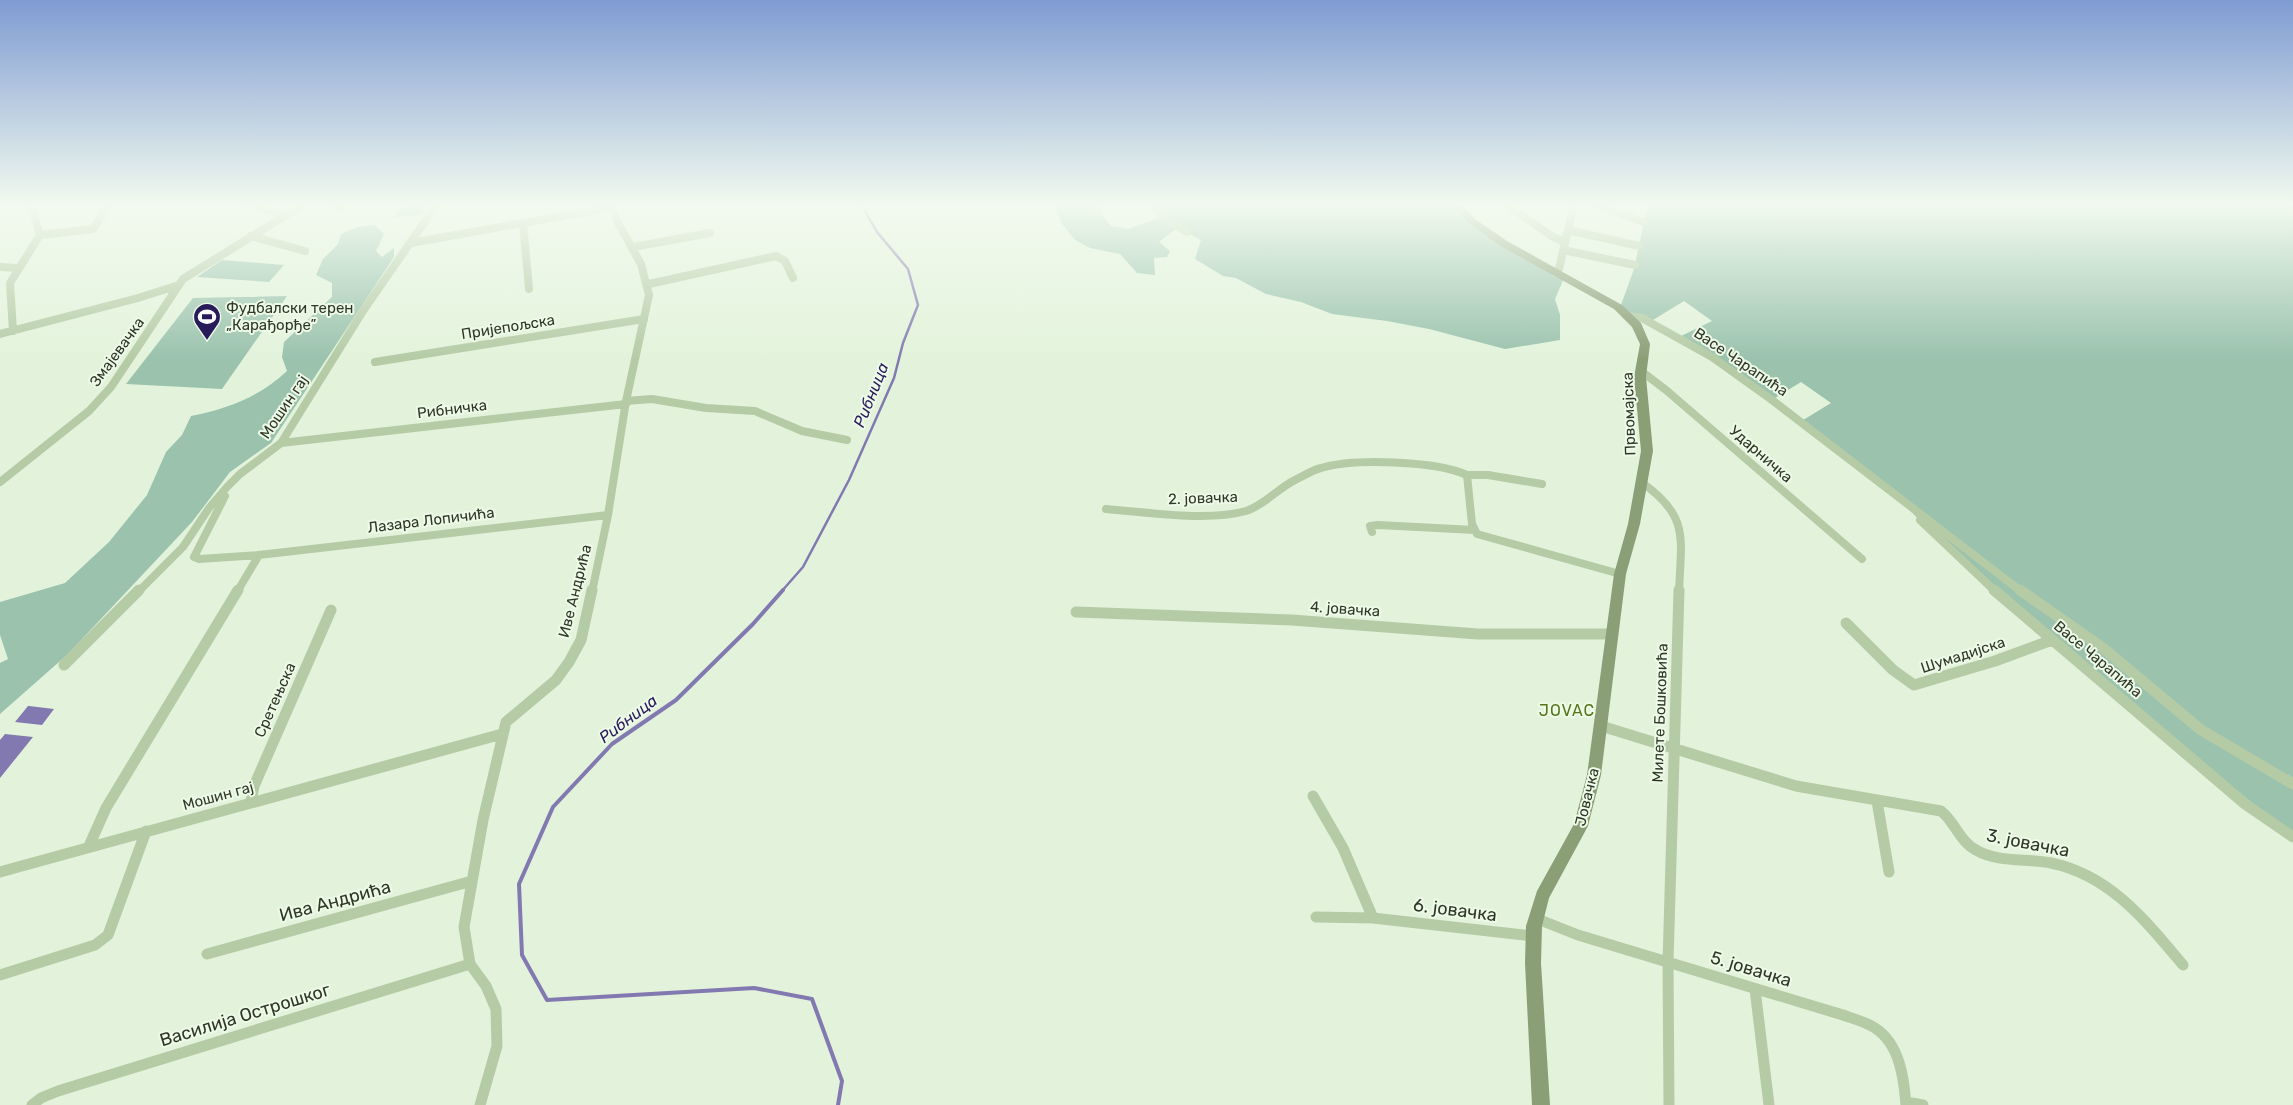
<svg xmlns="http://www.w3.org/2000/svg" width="2293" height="1105" font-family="Rubik,sans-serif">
	<rect width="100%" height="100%" fill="#e3f3db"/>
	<path fill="#9ac2ad" d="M404,204H430L422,215L393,217Z
		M1057,204H1102V214L1111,226L1128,229L1161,217L1153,204H1465L1460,208L1472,221L1564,278L1555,299L1560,315V340L1505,349L1429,329L1387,321L1332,314L1301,302L1266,294L1236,278L1223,276L1195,259L1201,240L1177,228L1159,242L1170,251L1167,257L1154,258L1155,275L1137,273L1120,254L1090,248L1075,240L1062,224L1056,208Z
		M1648,204H2293V837L1971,570L1892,493L1800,422L1831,403L1801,382L1772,400L1677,338L1712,321L1684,301L1653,320C1639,324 1629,316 1621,305L1634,269Z
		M375,225L384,234L376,251L382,257L394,248V257L271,443L230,472L192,522L68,654L0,714V663L8,659L0,635V602L65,583L109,542L147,495L166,452L182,435L191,416C227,409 261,396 287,371L282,357L284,342L332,297V283L316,275L323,259L338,244L341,234L358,227Z
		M222,260L284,265L269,282L197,277Z
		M287,296L222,389L126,384L193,298Z"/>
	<path fill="#8379b1" d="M28,706H29L54,709L42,725L15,722Z
		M5,734L33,737L0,778V740Z"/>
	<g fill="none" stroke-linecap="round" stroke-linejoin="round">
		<path stroke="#8379b1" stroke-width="2.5" d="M781,592L803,567L849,480L894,378L903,343L918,305L908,269L877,232L861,204"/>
		<path stroke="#8379b1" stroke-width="4" d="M783,590L753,624L676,700L612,744L553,807L519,884L522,955L547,1000L754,988L812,999L842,1081L838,1105"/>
		<path stroke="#b5cba6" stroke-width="8" d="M244,204L285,215
			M330,204L343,208
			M1153,204L1163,218L1187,232
			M1506,204L1553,237L1565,242
			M1592,204L1644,222
			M523,223L529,289
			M1568,230L1639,246
			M40,235L93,229L109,204
			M251,236L305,251
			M411,243L612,207
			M633,247L710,233
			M1563,250L1635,265
			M0,267L18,268
			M1555,273L1559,269L1574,204
			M649,284L776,256L785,261L793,278
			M1629,316L1642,318L1712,357L1772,400L2022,592
			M13,331L10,283L40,235L34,214L27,204
			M0,334L138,298L179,285
			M375,362L644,319
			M1641,371L1666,390L1862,559
			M626,401L652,399L706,408L755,411L802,431L847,440
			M281,443L626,404
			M1467,475H1488L1542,484
			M0,482L89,411L111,387L183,279L304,204
			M1641,482C1690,516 1681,538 1679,592
			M225,496L194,557L199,559L259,555L608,515
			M1106,509C1146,512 1207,522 1246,511C1265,505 1279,487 1297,479C1305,475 1313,470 1321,468C1354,458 1436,461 1467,475L1472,524L1477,534L1620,574
			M1920,520L1996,592
			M1372,532L1370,526L1378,525L1475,530
			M138,592L183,547L209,508L227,487L240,474L281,443L363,311L437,204
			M237,592L259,555
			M592,592L608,515L626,401L649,295L641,264L617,221L612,204"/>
		<path stroke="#b5cba6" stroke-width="11" d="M1994,590L2245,804L2293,837
			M2020,590L2103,648L2201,730L2293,784
			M1076,612L1292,620L1478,634H1612
			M1846,623L1893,670L1914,685L1995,661L2052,640
			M64,665L139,590
			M1601,726L1796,786L1941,811C1955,822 1960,842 1976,850C1998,863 2026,858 2051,863C2110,875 2146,921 2183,965
			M1313,796L1343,848L1373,918
			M1877,801L1889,872
			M251,802L254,786L331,610
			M89,846L106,808L238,590
			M0,872L502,734
			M1316,917L1373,918L1533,936
			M1535,918L1578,935L1843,1015C1854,1019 1866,1022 1875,1028C1900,1044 1904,1079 1906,1105
			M207,954L472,881
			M0,975L95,945L108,935L146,831
			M1755,989L1769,1105
			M1906,1102L1923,1105
			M32,1105L41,1098L58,1091L470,964
			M480,1105L497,1046L496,1009L486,986L470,964L464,927L483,820L506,722L556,680L569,662L581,640L592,590
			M1669,1105L1668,962L1679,590"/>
		<path fill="#8b9f77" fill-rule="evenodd" d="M1451,204H1462L1475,219L1507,241L1622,305L1641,323L1650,344L1646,377L1653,451L1640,524L1626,574L1601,775L1588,826L1549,898L1542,926L1541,963L1550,1105H1532L1525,963L1526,926L1537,891L1574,824L1587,775L1614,574L1628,524L1641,451L1634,377L1640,344L1632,327L1614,309L1499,245L1469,223Z"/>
	</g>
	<linearGradient id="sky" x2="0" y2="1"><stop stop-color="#7f9cd2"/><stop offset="0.57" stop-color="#f2faef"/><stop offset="1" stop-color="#f2faef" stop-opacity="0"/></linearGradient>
	<rect width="2293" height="359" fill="url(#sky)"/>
	<defs>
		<symbol id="stadium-pin" viewBox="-11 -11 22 30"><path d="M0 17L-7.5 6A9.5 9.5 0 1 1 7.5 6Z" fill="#281b5a" stroke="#edfae7"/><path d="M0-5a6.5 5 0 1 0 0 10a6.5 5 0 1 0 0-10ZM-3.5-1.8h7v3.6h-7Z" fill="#fff"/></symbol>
	</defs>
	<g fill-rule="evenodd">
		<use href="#stadium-pin" x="191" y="301" width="32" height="43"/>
	</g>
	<g text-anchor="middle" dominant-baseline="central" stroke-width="4" stroke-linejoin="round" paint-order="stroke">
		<g font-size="15" fill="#303727" stroke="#edfae7" text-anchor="start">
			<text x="226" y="308">Фудбалски терен<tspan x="226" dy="17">„Карађорђе”</tspan></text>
		</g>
		<g font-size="15" fill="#303727" stroke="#edfae7">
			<text transform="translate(508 327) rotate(-9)">Пријепољска</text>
			<text transform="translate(117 352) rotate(-54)">Змајевачка</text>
			<text transform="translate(1741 362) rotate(34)">Васе Чарапића</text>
			<text transform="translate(284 407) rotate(-56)">Мошин гај</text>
			<text transform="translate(452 409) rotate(-7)">Рибничка</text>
			<text transform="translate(1629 414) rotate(-92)">Првомајска</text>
			<text transform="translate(1761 454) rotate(41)">Ударничка</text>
			<text transform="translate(1203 498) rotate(-2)">2. јовачка</text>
			<text transform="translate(431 520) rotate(-7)">Лазара Лопичића</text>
			<text transform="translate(575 591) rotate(-76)">Иве Андрића</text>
			<text transform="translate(1345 609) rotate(4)">4. јовачка</text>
			<text transform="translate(1963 655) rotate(-18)">Шумадијска</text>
			<text transform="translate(2098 659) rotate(40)">Васе Чарапића</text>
			<text transform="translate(275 700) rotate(-66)">Сретењска</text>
			<text transform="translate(1660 713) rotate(-88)">Милете Бошковића</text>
			<text transform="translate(218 796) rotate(-15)">Мошин гај</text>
			<text transform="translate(1587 797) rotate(-76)">Јовачка</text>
		</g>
		<g font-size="16" font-style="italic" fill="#281b5a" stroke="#edfae7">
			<text transform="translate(871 395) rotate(-68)">Рибница</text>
			<text transform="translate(628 719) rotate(-37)">Рибница</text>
		</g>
		<g font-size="16" letter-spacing="1" fill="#55771b" stroke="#edfae7">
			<text x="1567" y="710">JOVAC</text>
		</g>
		<g font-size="18" fill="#303727" stroke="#edfae7">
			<text transform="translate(2028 843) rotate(11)">3. јовачка</text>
			<text transform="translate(335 901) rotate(-15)">Ива Андрића</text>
			<text transform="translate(1455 910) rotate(7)">6. јовачка</text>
			<text transform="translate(1751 969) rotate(17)">5. јовачка</text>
			<text transform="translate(245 1015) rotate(-17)">Василија Острошког</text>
		</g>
	</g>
</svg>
